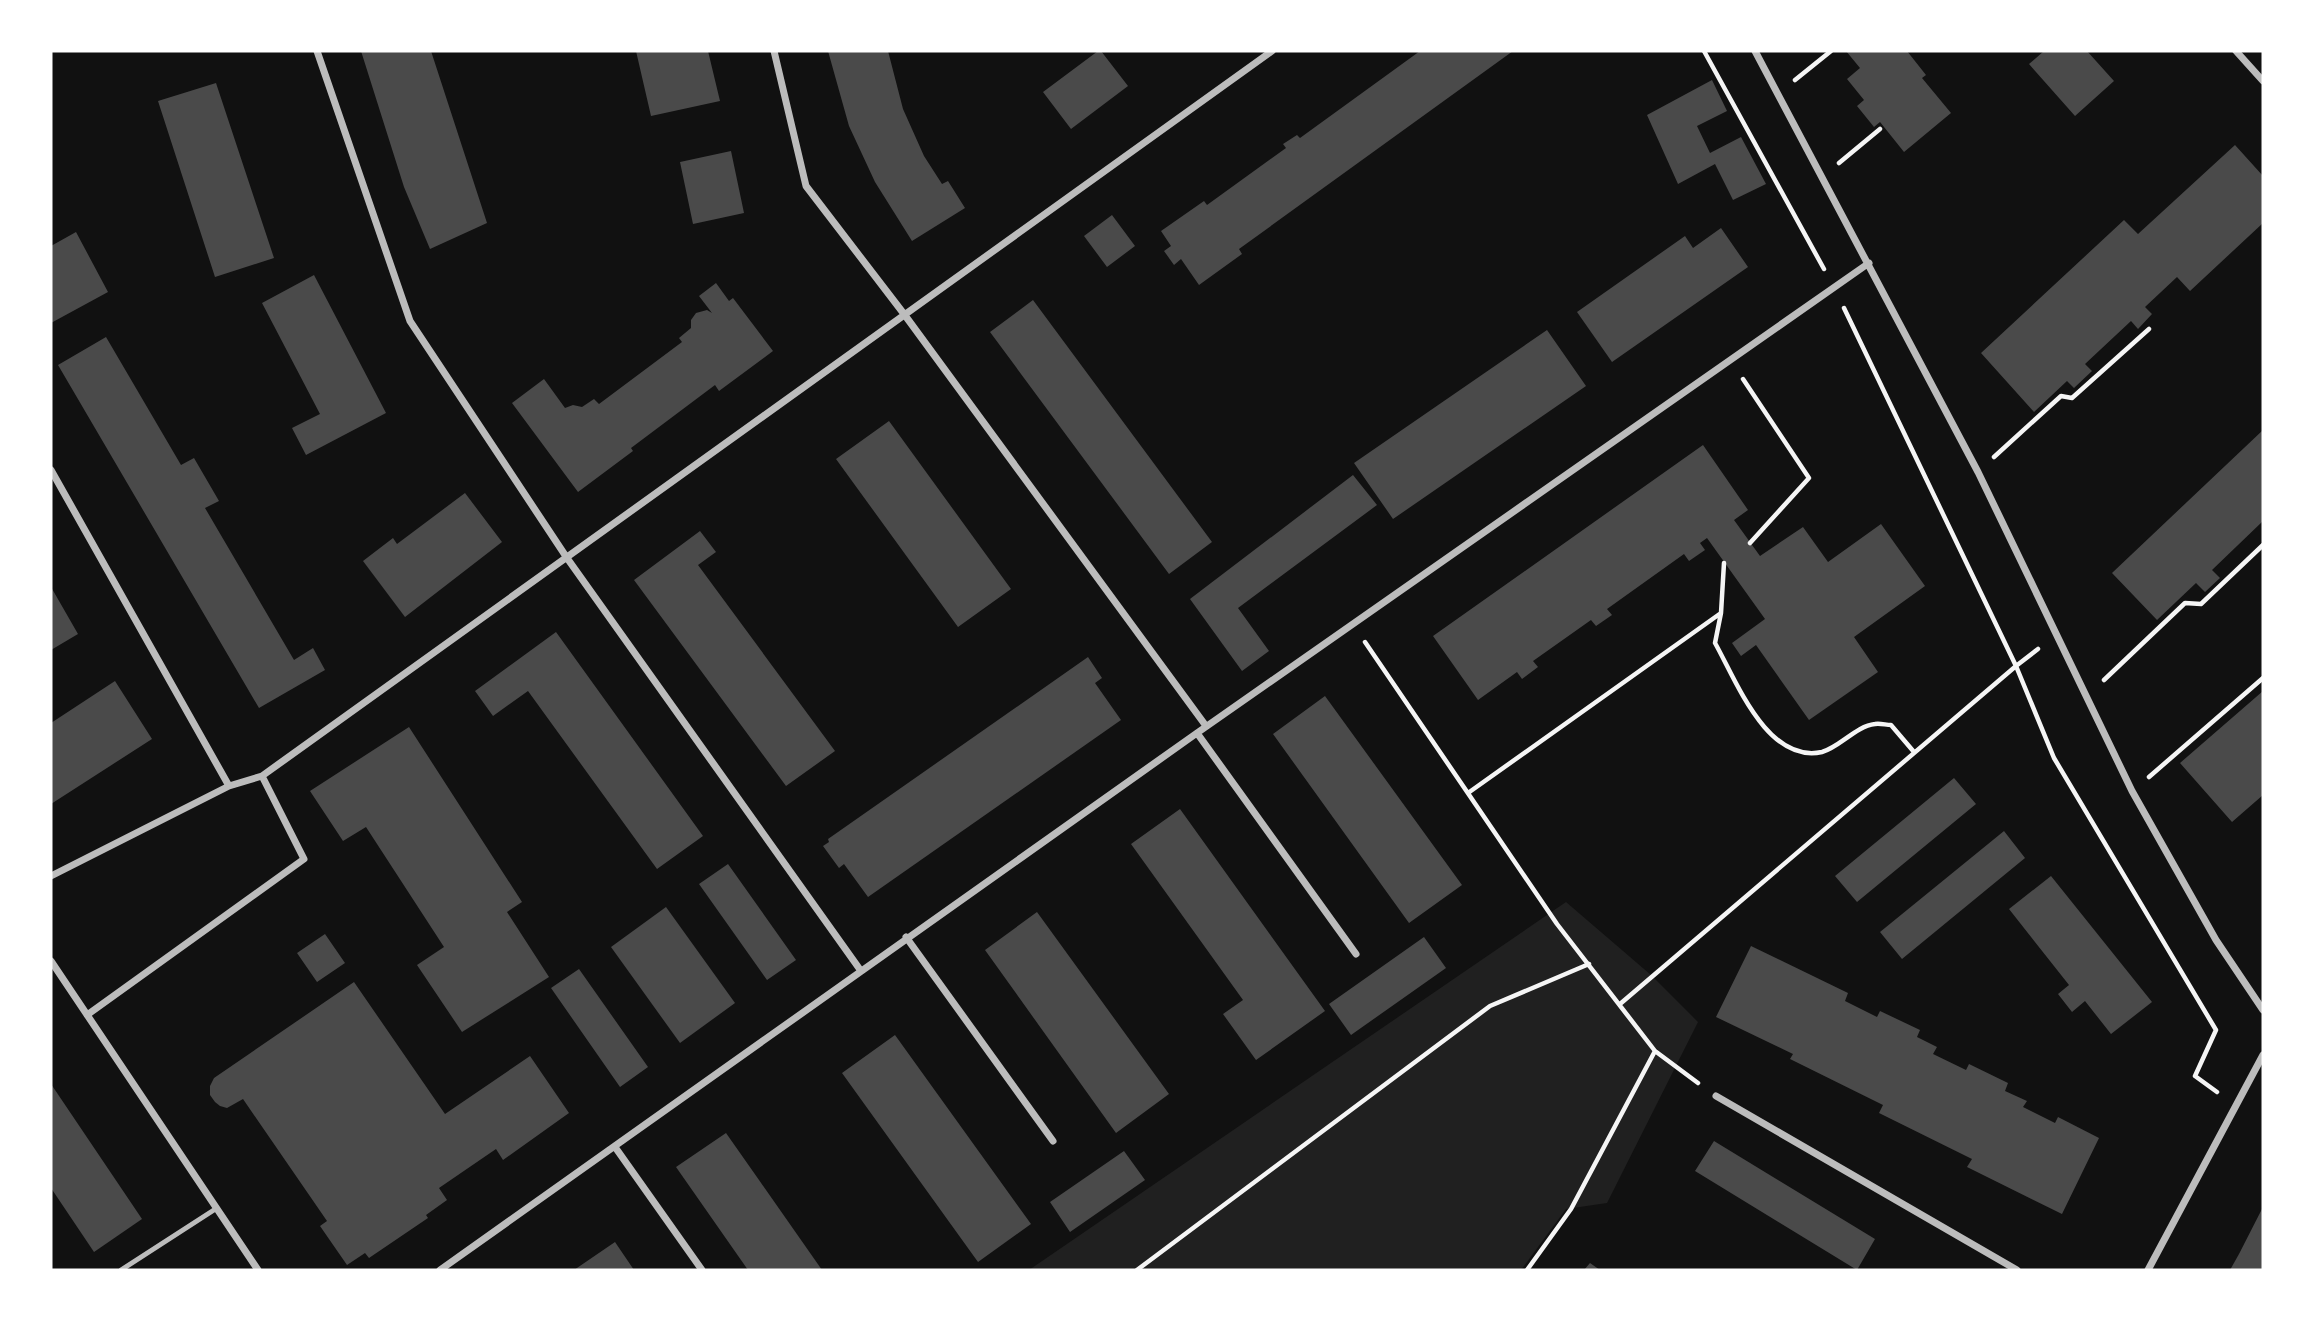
<svg xmlns="http://www.w3.org/2000/svg" width="2314" height="1321" font-family="'Noto Sans',sans-serif">
	<rect width="100%" height="100%" fill="#111"/>
	<path fill="#202020" d="M1566,902L1651,975L1698,1022L1607,1203L1566,1209L1521,1270H1029Z"/>
	<path fill="#4a4a4a" d="M361,51H431L487,223L430,249L404,187Z
		M636,51H708L720,101L651,116Z
		M828,51H888L903,109L924,156L942,184L948,181L965,208L912,241L875,182L849,126Z
		M1098,51H1101L1128,86L1071,129L1043,92Z
		M1420,51H1513L1239,249L1242,254L1199,285L1181,259L1174,265L1164,251L1171,246L1161,231L1204,201L1207,205L1286,148L1283,144L1297,135L1300,138Z
		M1846,51H1907L1926,75L1922,78L1951,113L1904,152L1880,122L1874,127L1857,106L1864,100L1847,79L1860,68Z
		M2044,51H2087L2114,81L2075,116L2029,64Z
		M1712,80L1727,111L1697,126L1710,153L1741,137L1766,184L1733,200L1715,164L1678,184L1647,115Z
		M216,83L274,258L215,277L158,101Z
		M2235,145L2263,176V223L2190,291L2177,277L2145,307L2152,314L2138,329L2131,321L2085,364L2092,371L2074,388L2067,381L2034,412L1981,353L2124,220L2138,234Z
		M731,151L744,213L693,224L680,162Z
		M1112,215L1135,246L1107,267L1084,236Z
		M1721,228L1748,267L1612,362L1577,312L1685,236L1693,248Z
		M76,232L108,292L51,323V246Z
		M314,275L386,413L306,455L292,428L320,414L262,303Z
		M716,283L729,301L733,298L773,351L719,391L715,385L631,448L633,451L578,492L512,403L544,379L565,408L573,405L582,407L594,399L599,404L682,342L679,338L691,328V320L696,313L707,310L712,313L699,296Z
		M1033,300L1212,542L1169,574L990,332Z
		M1547,330L1586,386L1393,519L1354,463Z
		M106,337L181,465L194,458L219,501L205,508L294,660L313,648L325,670L259,708L58,365Z
		M889,421L1011,589L958,627L836,459Z
		M2263,430V521L2212,570L2220,578L2205,592L2196,583L2157,620L2112,573Z
		M1703,445L1748,510L1734,520L1760,556L1803,527L1828,562L1881,524L1925,586L1854,637L1878,672L1809,720L1756,645L1741,656L1732,643L1765,619L1707,538L1700,543L1705,550L1689,561L1684,554L1607,609L1612,615L1596,626L1591,620L1533,661L1538,667L1522,679L1517,672L1478,700L1433,636Z
		M1353,475L1377,505L1238,608L1269,651L1242,671L1190,599Z
		M465,493L502,542L405,617L363,561L393,538L397,544Z
		M700,531L716,552L698,565L835,751L786,786L634,580Z
		M51,587L78,634L51,650Z
		M556,632L703,836L657,869L528,691L493,716L475,691Z
		M1088,657L1102,678L1095,683L1121,720L868,897L844,864L839,868L823,846L829,842L828,839Z
		M115,681L152,739L51,804V723Z
		M2263,691V795L2232,822L2180,763Z
		M1325,696L1462,885L1409,923L1273,734Z
		M409,727L522,902L507,912L549,977L462,1032L417,965L444,947L366,827L343,841L310,791Z
		M1954,778L1976,804L1857,902L1835,876Z
		M1180,809L1325,1011L1256,1060L1223,1014L1243,1000L1131,844Z
		M2004,831L2025,858L1902,959L1880,932Z
		M728,864L796,960L767,980L699,884Z
		M2051,876L2152,1002L2111,1034L2085,1001L2072,1012L2058,994L2069,985L2009,909Z
		M666,907L735,1003L680,1043L611,947Z
		M1037,912L1169,1094L1116,1133L985,950Z
		M325,934L345,963L317,982L297,953Z
		M1424,937L1446,968L1351,1035L1329,1004Z
		M1751,946L1848,993L1845,1001L1877,1017L1880,1011L1920,1030L1917,1037L1937,1047L1933,1054L1966,1070L1969,1064L2008,1083L2005,1091L2027,1101L2023,1107L2055,1123L2058,1117L2099,1138L2062,1214L1967,1167L1972,1159L1879,1113L1883,1105L1790,1059L1793,1054L1716,1017Z
		M579,969L648,1067L620,1087L551,988Z
		M354,982L445,1114L530,1056L569,1113L503,1160L496,1149L439,1188L447,1200L426,1215L428,1218L369,1258L365,1253L347,1265L320,1226L327,1221L243,1099L227,1108L220,1106L215,1102L210,1095V1086L214,1078Z
		M895,1035L1031,1224L978,1262L842,1073Z
		M51,1084L142,1219L94,1252L51,1188Z
		M726,1133L759,1180L822,1270H748L734,1250L676,1167Z
		M1714,1141L1875,1239L1857,1270L1695,1171Z
		M1124,1151L1145,1180L1070,1232L1050,1202Z
		M2263,1207V1270H2230L2239,1254Z
		M615,1242L634,1270H574Z
		M1590,1263L1600,1270H1584Z"/>
	<g fill="none" stroke-linecap="round" stroke-linejoin="round">
		<path stroke="#f5f5f5" stroke-width="4.5" d="M1704,51L1824,269
			M1795,80L1831,51
			M1839,163L1880,129
			M1844,308L2016,666L2054,758L2216,1030L2195,1076L2217,1092
			M1743,379L1809,478L1750,543
			M1994,457L2061,396L2072,398L2149,329
			M1721,613L1724,563
			M1365,642L1557,924L1655,1051L1698,1083
			M2104,680L2185,603L2201,604L2263,545
			M2149,777L2263,678
			M1468,793L1721,613L1715,643C1736,680 1767,764 1822,752C1840,747 1856,726 1875,724C1880,723 1886,725 1891,725L1914,752
			M1620,1004L2016,666L2038,649
			M1137,1270L1490,1006L1589,964
			M1527,1270L1571,1209L1655,1051"/>
		<path stroke="#bcbcbc" stroke-width="5" d="M121,1270L217,1208"/>
		<path stroke="#bcbcbc" stroke-width="7" d="M317,51L410,321L567,558L861,971
			M774,51L806,186L904,314L1206,726
			M1755,51L1978,472L2132,791L2216,940L2263,1010
			M2236,51L2263,81
			M51,470L229,786
			M1197,733L1356,954
			M51,876L229,786L262,776L1272,51
			M906,937L1053,1141
			M51,961L258,1270
			M87,1015L304,859L262,776
			M1716,1096L2017,1270
			M615,1147L702,1270
			M440,1270L1197,733L1869,263
			M2148,1270L2263,1055"/>
	</g>
	<rect width="2314" height="1321" fill="none" stroke="#ffffff" stroke-width="105"/>
</svg>
